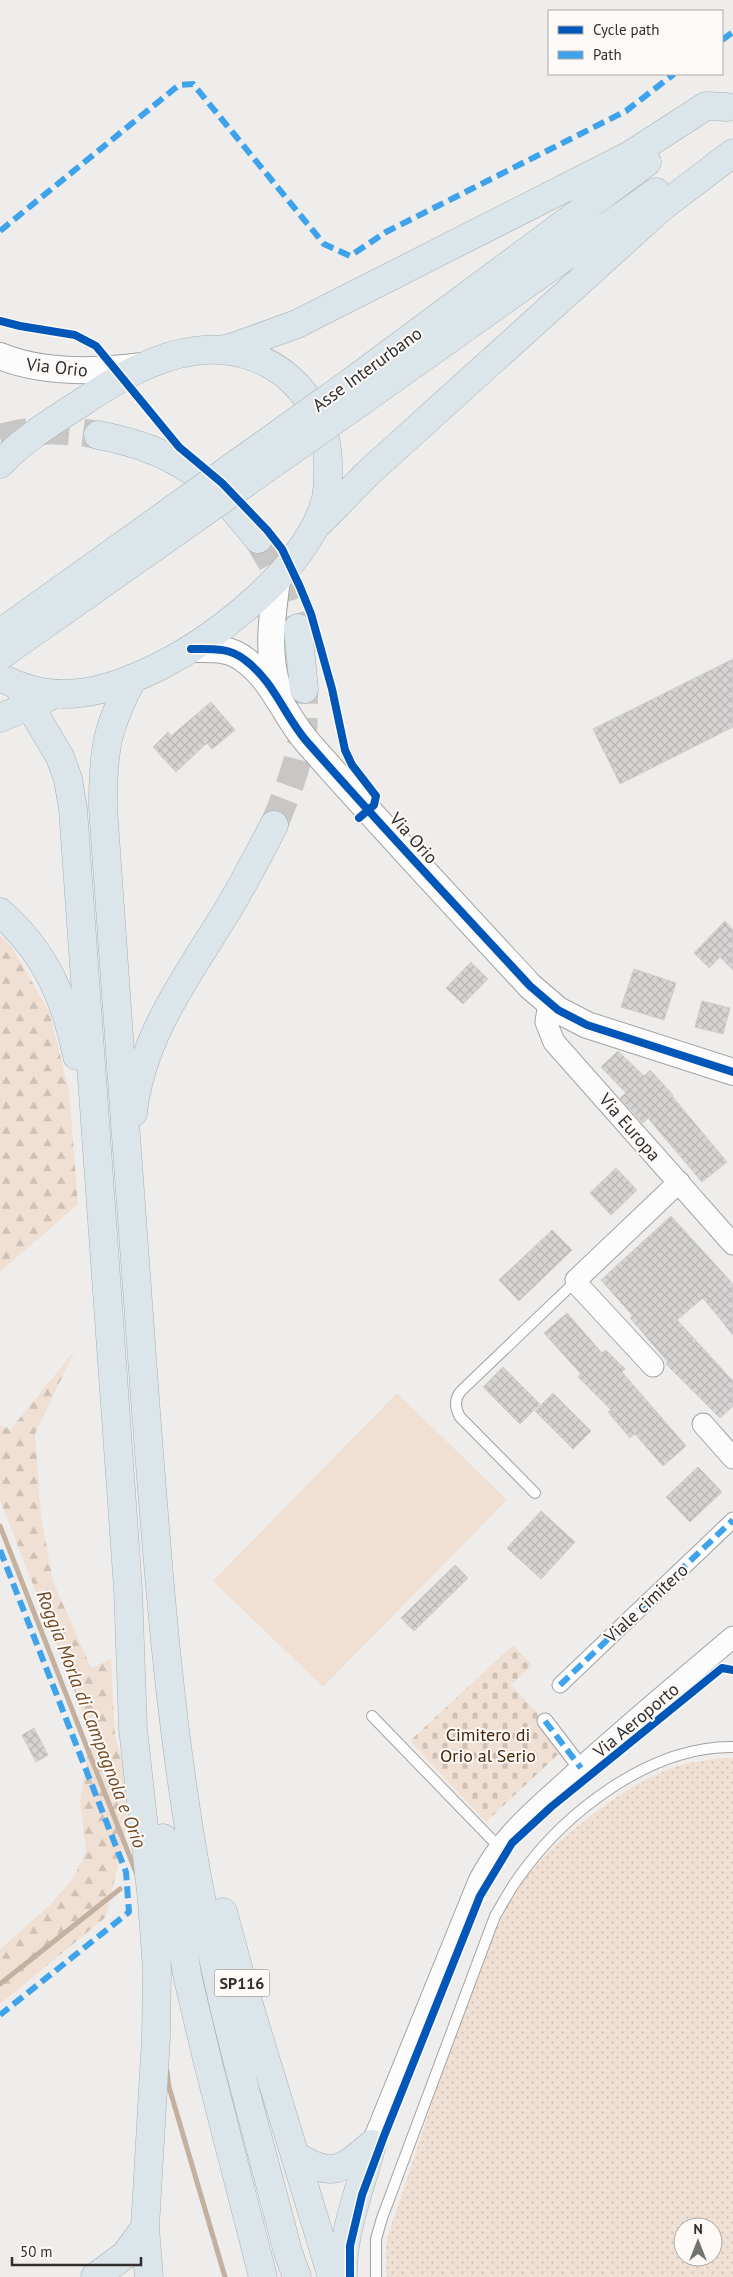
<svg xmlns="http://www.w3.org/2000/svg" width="733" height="2277" font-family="'PT Sans',sans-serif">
	<defs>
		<pattern id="grass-dots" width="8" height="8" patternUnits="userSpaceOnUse" patternTransform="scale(1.25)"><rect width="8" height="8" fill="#f0e0d3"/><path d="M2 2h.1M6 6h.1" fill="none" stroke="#cec0b5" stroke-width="1.8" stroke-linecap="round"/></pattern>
		<pattern id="forest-firs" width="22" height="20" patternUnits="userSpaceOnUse" patternTransform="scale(1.25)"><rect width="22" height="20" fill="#f0e0d3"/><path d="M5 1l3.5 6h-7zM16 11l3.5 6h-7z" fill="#cec0b5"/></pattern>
		<pattern id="cemetery-stones" width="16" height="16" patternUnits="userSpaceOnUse" patternTransform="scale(1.25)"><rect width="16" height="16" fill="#f0e0d3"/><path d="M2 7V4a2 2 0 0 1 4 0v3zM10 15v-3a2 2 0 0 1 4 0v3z" fill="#cec0b5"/></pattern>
		<pattern id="building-cross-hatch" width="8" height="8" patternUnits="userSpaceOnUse" patternTransform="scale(1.25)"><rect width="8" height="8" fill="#d5d4d3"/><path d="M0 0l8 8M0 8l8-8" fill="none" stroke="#b7b6b5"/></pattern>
	</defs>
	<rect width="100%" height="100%" fill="#eeedeb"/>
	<path fill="url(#grass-dots)" fill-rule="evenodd" d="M725,1758H733V2277H386V2244L391,2226C417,2152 439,2077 466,2004C481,1963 494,1923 519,1887C546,1846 623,1786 669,1769C687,1762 706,1760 725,1758ZM683,2227H713V2257H683Z"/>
	<path fill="url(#forest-firs)" d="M0,935L11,946L49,1011L69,1091L78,1204L0,1272Z
		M75,1350L35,1434L41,1516L53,1581L91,1668L111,1659L115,1736L124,1767L128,1822L106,1917L0,2004V1949L50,1905L74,1877L86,1851L80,1801L91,1734L0,1500V1425L11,1429Z"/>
	<path fill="url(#cemetery-stones)" d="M513,1645L532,1665L511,1685L568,1745L486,1822L410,1741Z"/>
	<path fill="#f0e0d3" d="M397,1393L507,1500L323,1687L213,1581Z"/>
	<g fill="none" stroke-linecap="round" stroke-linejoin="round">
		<path stroke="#c4b09f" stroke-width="5" d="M0,1526L137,1875
			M0,1984L120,1889
			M167,2071L169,2087L225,2277"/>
	</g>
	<path fill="url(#building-cross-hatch)" stroke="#cecdcc" d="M733,659V727L620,784L593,729Z
		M211,702L235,730L212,749L207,743L176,772L153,747L168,732L171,736Z
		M725,921L733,930V970L720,957L709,968L694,953Z
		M471,962L488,979L463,1004L446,988Z
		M634,969L676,983L664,1020L621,1007Z
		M702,1001L730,1008L723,1034L695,1027Z
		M618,1051L644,1076L650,1070L673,1095L672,1096L727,1162L702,1182L648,1118L643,1123L620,1098L626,1093L601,1067Z
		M616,1168L637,1190L611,1215L590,1193Z
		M671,1216L733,1284V1335L703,1298L677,1320L733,1381V1406L720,1418L666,1364L668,1362L630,1318L633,1316L601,1280Z
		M552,1230L572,1250L519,1301L499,1280Z
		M567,1313L602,1353L606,1350L625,1369L622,1372L686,1446L663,1466L635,1434L630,1438L608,1412L611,1410L578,1377L581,1374L544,1333Z
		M503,1367L540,1404L520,1424L483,1387Z
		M553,1393L591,1431L573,1449L535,1411Z
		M698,1467L722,1492L690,1522L666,1497Z
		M541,1511L575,1542L541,1579L507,1548Z
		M455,1565L468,1578L414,1631L401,1618Z
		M34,1728L48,1755L36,1762L22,1735Z"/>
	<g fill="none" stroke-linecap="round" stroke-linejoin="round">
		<path stroke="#c8c7c5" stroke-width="28" stroke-dasharray="28 14" stroke-linecap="butt" d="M0,438C32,428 65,429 98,435
			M258,539L284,584L298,628
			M274,825C286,795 299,765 303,732C304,718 304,703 304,689"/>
		<defs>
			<path id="service" d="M535,1493L460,1417C455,1408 454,1399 461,1391L576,1281
				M372,1716L499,1847
				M376,2277V2239L382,2218L495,1916C503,1903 510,1889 519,1877C565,1812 650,1746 733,1747"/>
			<path id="pedestrian" d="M560,1685L733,1520
				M545,1721L581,1768"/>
			<path id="minor" d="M549,1002L546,1022L554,1042L733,1244
				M653,1366L577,1284L576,1280L679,1182
				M703,1424L733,1458
				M372,2144L479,1881C501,1837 533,1812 569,1779C622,1730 678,1684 733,1637"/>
			<path id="tertiary" d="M0,356C43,374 97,372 143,366
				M277,580C272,618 266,655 279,692
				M191,649C211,649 229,647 245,660C275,682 285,718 309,744C381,826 456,906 530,986L558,1010L587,1025L733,1072"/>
			<path id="trunk" d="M221,350L236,346L297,324L630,155L706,106L727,107
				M351,382L647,162
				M362,401L656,192
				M98,435C177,450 209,477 258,539
				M0,464C23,439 55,420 84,401C118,379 154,356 195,351C269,341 331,396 328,471C328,482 328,495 324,505C304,569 220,635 162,665C109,692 56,708 0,677
				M321,521L368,473L662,207L733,153
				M298,628L304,689
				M133,678C106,728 103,751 103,807C116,1000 130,1192 144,1385C157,1558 169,1733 202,1903C224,2021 258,2136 288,2252L297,2277
				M18,686L60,757L68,779L73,809L128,1589L133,1728L152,1901L157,1970L156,2037L145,2228L149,2277
				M0,718L47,698
				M0,912C45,952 65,997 77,1056
				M133,1113C141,1038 186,978 224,916C242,887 258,856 274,825
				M163,1838L188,1979L208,2063L263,2277
				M223,1912L242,1982L332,2277
				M295,2155C332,2179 342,2170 372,2144
				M95,2277L125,2255L145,2228
				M343,2277C342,2230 361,2188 372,2144"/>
		</defs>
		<use href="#service" stroke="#a4a3a2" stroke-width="12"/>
		<use href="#pedestrian" stroke="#a4a3a2" stroke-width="17"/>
		<use href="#minor" stroke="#a4a3a2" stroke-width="23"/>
		<use href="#tertiary" stroke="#a4a3a2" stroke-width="28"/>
		<use href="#trunk" stroke="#a4b1b6" stroke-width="29"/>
		<use href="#service" stroke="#fcfcfc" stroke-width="10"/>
		<use href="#pedestrian" stroke="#fcfcfc" stroke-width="15"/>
		<use href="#minor" stroke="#fcfcfc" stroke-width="21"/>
		<use href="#tertiary" stroke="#fcfcfc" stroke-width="26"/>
		<use href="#trunk" stroke="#dce5ea" stroke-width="28"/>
		<defs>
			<path id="trunk-bridge" d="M0,633L351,382
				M0,656L362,401"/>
		</defs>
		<use href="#trunk-bridge" stroke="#a4b1b6" stroke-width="29" stroke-linecap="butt"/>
		<use href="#trunk-bridge" stroke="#dce5ea" stroke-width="28"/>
		<path stroke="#3ea3eb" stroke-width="6" stroke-dasharray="12 6" stroke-linecap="butt" d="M722,40L733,32
			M0,231L179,85L193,84L324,244L350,256L386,232L626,111L674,74
			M0,1550L126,1872L129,1912L0,2015
			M560,1685L733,1520
			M545,1721L581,1768"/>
		<defs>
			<path id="cycleway" d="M0,321L20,326L75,335L96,346L179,447L222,483L267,530L282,549L300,587L311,614L332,689L345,750L352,765L376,796L374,805L359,818
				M191,649C211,649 229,647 245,660C275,682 285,718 309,744C381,826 456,906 530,986L558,1010L587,1025L733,1072
				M350,2277V2246L362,2195L384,2136L480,1896L512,1843L551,1807L722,1668L733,1670"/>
		</defs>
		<use href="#cycleway" stroke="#fdfaf8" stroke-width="11"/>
		<use href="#cycleway" stroke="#0057b8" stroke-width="8"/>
	</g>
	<g text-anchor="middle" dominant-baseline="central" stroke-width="4" stroke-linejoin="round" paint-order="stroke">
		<rect fill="#fdfaf8" stroke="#6e6c6b" stroke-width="1" x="214.5" y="1969.5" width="55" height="27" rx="4"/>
		<g font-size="16" font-weight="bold" fill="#302f2e">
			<text x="242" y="1983">SP116</text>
		</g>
		<g font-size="18" fill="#302f2e" stroke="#fdfaf8">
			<text transform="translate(57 367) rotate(6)">Via Orio</text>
			<text transform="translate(367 369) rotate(-36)">Asse Interurbano</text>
			<text transform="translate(414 838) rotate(48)">Via Orio</text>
			<text transform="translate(630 1127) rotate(49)">Via Europa</text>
			<text transform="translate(646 1603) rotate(-43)">Viale cimitero</text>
			<text transform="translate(636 1720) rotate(-40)">Via Aeroporto</text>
		</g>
		<g font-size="18" fill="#432507" stroke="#fdfaf8">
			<text x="488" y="1734">Cimitero di<tspan x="488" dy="21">Orio al Serio</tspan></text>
		</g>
		<g font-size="19" font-style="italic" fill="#734924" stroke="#fdfaf8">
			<text transform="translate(92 1719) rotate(69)">Roggia Morla di Campagnola e Orio</text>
		</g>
	</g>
	<rect x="548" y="10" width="175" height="65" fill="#fdfaf8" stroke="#aba9a7"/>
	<rect x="558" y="26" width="25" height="8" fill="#0057b8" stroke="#aba9a7"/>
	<text x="593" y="35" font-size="15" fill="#302f2e">Cycle path</text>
	<rect x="558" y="51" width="25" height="8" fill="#3ea3eb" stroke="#aba9a7"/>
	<text x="593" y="60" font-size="15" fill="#302f2e">Path</text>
	<g transform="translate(698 2242)"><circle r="24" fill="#fdfaf8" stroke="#aba9a7"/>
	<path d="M0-4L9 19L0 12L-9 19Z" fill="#727270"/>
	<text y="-8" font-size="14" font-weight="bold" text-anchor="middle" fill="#302f2e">N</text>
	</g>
	<path d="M12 2257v8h129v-8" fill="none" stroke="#302f2e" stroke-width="2.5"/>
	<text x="20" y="2257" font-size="15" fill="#302f2e" stroke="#fdfaf8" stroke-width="4" paint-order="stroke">50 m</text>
</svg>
